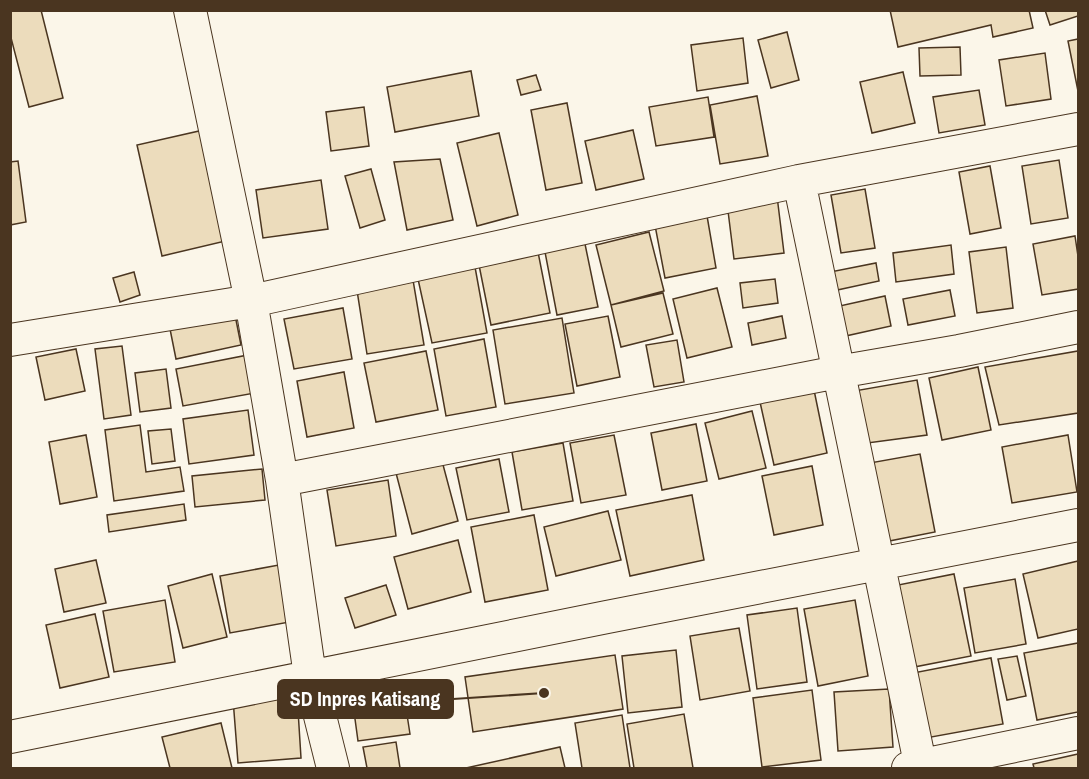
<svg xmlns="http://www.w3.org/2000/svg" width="1089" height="779" font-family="'Archivo Narrow',sans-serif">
	<rect width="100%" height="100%" fill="#fbf6e9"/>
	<path fill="#ecdcbc" stroke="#4a3520" stroke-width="1.5" d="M10,10H41L63,98L29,107L10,34Z
		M890,10H1029L1033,28L993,37L991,25L898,47Z
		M1045,10H1078V16L1050,25Z
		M787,32L799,80L771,88L758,40Z
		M743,38L748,83L697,91L691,45Z
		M1078,39V91L1068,41Z
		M960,47L961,75L920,76L919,48Z
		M1045,53L1051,99L1006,106L999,60Z
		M471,71L479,116L395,132L387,87Z
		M903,72L915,123L872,133L860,82Z
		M536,75L541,90L521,95L517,80Z
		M979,90L985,125L939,133L933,97Z
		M757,96L768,156L720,164L710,105Z
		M708,97L714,137L656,146L649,107Z
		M567,103L582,183L546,190L531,110Z
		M364,107L369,146L331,151L326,112Z
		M208,129L234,239L162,256L137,145Z
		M633,130L644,179L596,190L585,141Z
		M499,133L518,215L477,226L457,143Z
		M440,159L453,220L407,230L394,162Z
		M1059,160L1068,218L1031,224L1022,166Z
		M18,161L26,222L10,225V162Z
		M990,166L1001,228L970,234L959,172Z
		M371,169L385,220L360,228L345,176Z
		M321,180L328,229L263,238L256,190Z
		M865,189L875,248L841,253L831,195Z
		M777,196L784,253L734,259L727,203Z
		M706,210L716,268L665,278L654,220Z
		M649,232L664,291L611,305L596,245Z
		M1075,236L1078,256V289L1042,295L1033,244Z
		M585,244L598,307L557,315L545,252Z
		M951,245L954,274L896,282L893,253Z
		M1006,247L1013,308L977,313L969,252Z
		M538,252L550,313L491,325L479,265Z
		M876,263L879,281L828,292L825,273Z
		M475,267L487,333L432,343L418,279Z
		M134,272L140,295L120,302L113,278Z
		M412,274L424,345L367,354L356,284Z
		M775,279L778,303L743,308L740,283Z
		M717,288L732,347L687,358L673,299Z
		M950,290L955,316L908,325L903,299Z
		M663,293L673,334L621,347L611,305Z
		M885,296L891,326L841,337L835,307Z
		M343,308L352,359L294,369L284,319Z
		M235,315L241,345L176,359L170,329Z
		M608,316L620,377L577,386L565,324Z
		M782,316L786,338L752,345L748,323Z
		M562,318L574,393L505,404L493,330Z
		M484,339L496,407L446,416L434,349Z
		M677,340L684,382L654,387L646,345Z
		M122,346L131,415L104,419L95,349Z
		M76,349L85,391L45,400L36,357Z
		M426,351L438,410L376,422L364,363Z
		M1078,351V413L999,425L985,367Z
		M248,355L255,393L183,406L176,369Z
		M978,367L991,430L942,440L929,378Z
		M166,369L171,408L140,412L135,373Z
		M344,372L354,428L307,437L297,381Z
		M917,380L927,435L860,444L854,391Z
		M814,390L827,453L774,465L760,402Z
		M248,410L254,455L189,464L183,419Z
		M752,411L766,468L719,479L705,423Z
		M696,424L707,481L662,490L651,433Z
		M140,425L146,472L180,467L184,491L114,501L105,430Z
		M171,429L175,461L152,464L148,431Z
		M86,435L97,497L60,504L49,442Z
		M614,435L626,495L581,503L570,443Z
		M1068,435L1077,492L1012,503L1002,447Z
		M563,443L573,501L522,510L512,452Z
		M920,454L935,532L879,543L864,464Z
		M499,459L509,512L467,520L456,468Z
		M442,461L458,521L412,534L396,473Z
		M812,466L823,525L774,535L762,476Z
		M262,469L265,500L195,507L192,476Z
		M388,480L396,536L336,546L327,490Z
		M692,495L704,560L630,576L616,510Z
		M184,504L186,520L109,532L107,515Z
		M608,511L621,560L556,576L544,527Z
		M534,515L548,590L485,602L471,527Z
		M458,540L471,592L408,609L394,557Z
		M96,560L106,603L64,612L55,569Z
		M1078,561V629L1038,638L1023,574Z
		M284,564L295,621L230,633L220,576Z
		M212,574L227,637L183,648L168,586Z
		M954,574L971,656L909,668L893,586Z
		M1015,579L1026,644L975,653L964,588Z
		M386,585L396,615L355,628L345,598Z
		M165,600L175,662L114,672L103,611Z
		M855,600L868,676L818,686L804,609Z
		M797,608L807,682L757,689L747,615Z
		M95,614L109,677L60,688L46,625Z
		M739,628L750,691L700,700L690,636Z
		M1078,643V712L1037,720L1024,653Z
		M676,650L682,707L628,713L622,656Z
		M615,655L623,709L473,732L465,677Z
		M1017,656L1026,696L1007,700L998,659Z
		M991,658L1003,724L926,738L913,673Z
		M403,689L410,734L358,741L352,697Z
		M889,689L893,747L838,751L834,692Z
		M812,690L821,760L762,767L753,698Z
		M297,694L301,758L238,763L233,699Z
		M684,714L693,768H634L627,724Z
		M622,715L630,768H582L575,723Z
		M221,723L232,768H170L162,737Z
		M396,742L400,768H367L363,747Z
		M560,747L565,768H466Z
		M1078,754V768H1034L1033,764Z"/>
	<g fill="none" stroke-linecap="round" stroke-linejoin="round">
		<defs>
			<path id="street" d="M190,10L251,301L799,181
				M10,340L251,301L282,480L310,676L333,768
				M282,480L838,372L959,351L1078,327
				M10,737L607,617L1078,525
				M908,768L1078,733
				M921,768L799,181L1078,129"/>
		</defs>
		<use href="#street" stroke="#4a3520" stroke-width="34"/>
		<use href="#street" stroke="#fbf6e9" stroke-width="32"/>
	</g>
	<path fill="none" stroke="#4a3520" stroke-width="2" d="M544 693L453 699"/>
	<circle fill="#4a3520" stroke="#fbf6e9" stroke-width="2" cx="544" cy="693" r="6"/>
	<rect fill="#4a3520" stroke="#4a3520" stroke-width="2" x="278" y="680" width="175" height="38" rx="6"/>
	<g font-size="20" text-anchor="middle" font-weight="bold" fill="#fff">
		<text x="365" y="706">SD Inpres Katisang</text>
	</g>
	<rect width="1089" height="779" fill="none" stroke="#4a3520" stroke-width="24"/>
</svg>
